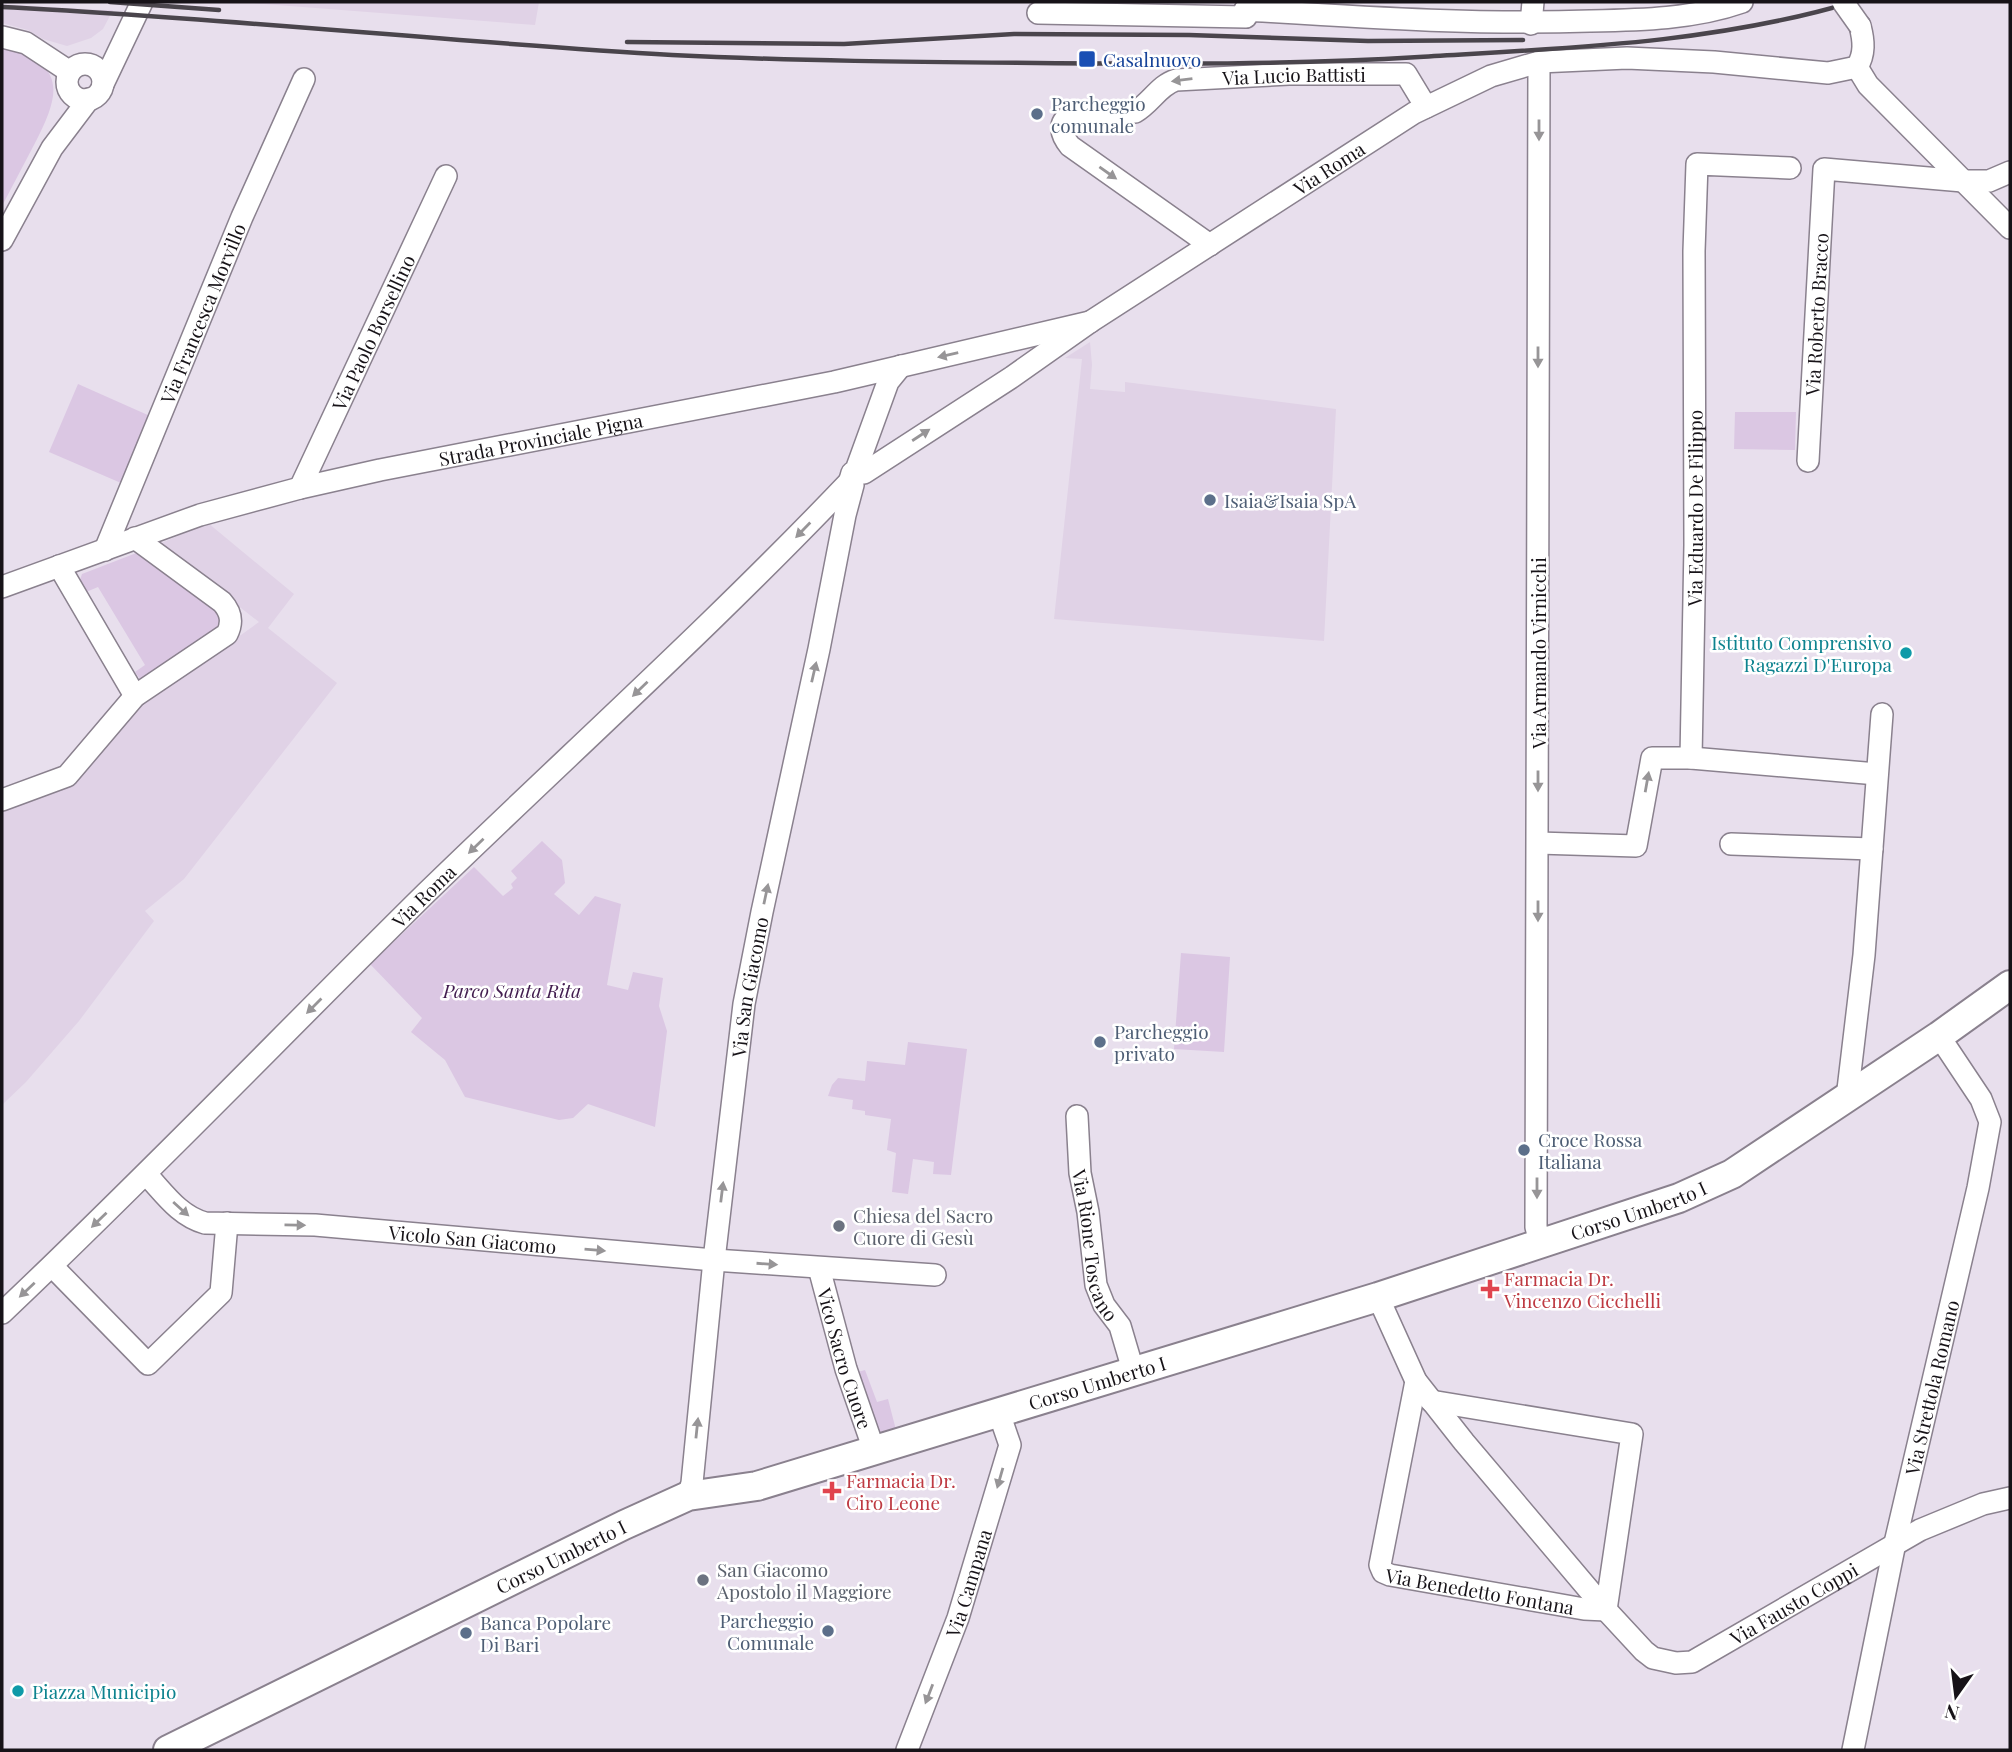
<svg xmlns="http://www.w3.org/2000/svg" width="2012" height="1752" font-family="'Playfair Display',serif">
	<rect width="100%" height="100%" fill="#e8dfed"/>
	<path fill="#e0d2e6" d="M239,2H539L535,25Z
		M2,4L102,10H113L103,29L91,38L67,46L43,39L28,30L2,23Z
		M1090,342L1092,365L1090,389L1125,392V382L1336,409L1324,641L1054,619L1082,359L1065,358Z
		M208,523L294,594L268,628L337,683L184,879L145,911L154,921L79,1021L26,1082L2,1105V809L72,783L132,713L259,622L159,544Z"/>
	<path fill="#dbc7e3" d="M2,48C67,63 61,93 35,143C24,164 13,185 2,206Z
		M78,384L150,416L121,483L49,452Z
		M1735,412H1796L1795,450L1734,449Z
		M139,552L222,615L218,631L145,681L140,679L135,672L145,665L98,587L86,592L80,580L82,574Z
		M542,841L562,860L565,883L554,894L579,915L595,896L621,904L607,985L628,990L633,972L663,978L659,1006L667,1031L655,1127L588,1104L573,1118L559,1120L465,1097L445,1060L411,1032L422,1018L370,964L474,867L503,896L513,888L511,884L517,878L511,871Z
		M1181,953L1230,957L1224,1052L1174,1049Z
		M908,1042L967,1049L951,1175L933,1174L934,1162L913,1159L908,1194L892,1192L896,1153L887,1150L891,1119L865,1115V1111L852,1109L853,1100L828,1096L832,1085L838,1078L865,1081L867,1061L905,1065Z
		M865,1370L877,1402L888,1399L896,1430L873,1438L851,1374Z"/>
	<g fill="none" stroke-linecap="round" stroke-linejoin="round">
		<defs>
			<g id="minor">
				<path d="M1245,10C1360,17 1475,25 1590,21C1640,20 1694,19 1742,2"/>
				<path d="M1038,13L1246,17L1245,10L1249,4"/>
				<path d="M1531,24L1533,2"/>
				<path d="M2,37L26,43L70,72"/>
				<path d="M1539,62L1536,1227L1540,1243"/>
				<circle cx="85" cy="82" r="18"/>
				<path d="M1857,67L1868,85L2010,228"/>
				<path d="M1857,67C1865,54 1864,41 1860,26"/>
				<path d="M103,84L142,2"/>
				<path d="M2,240L52,148L89,99"/>
				<path id="s1" d="M1210,245L1070,146C1061,135 1057,123 1071,115L1135,112C1151,103 1159,85 1176,80L1289,74H1406L1426,107"/>
				<path id="s2" d="M1808,461L1824,169L1963,181H1989L2010,172"/>
				<path id="s3" d="M864,473L1012,377L1090,322L1414,113L1491,76L1539,62L1627,58L1714,62L1828,73L1857,67"/>
				<path d="M850,480L852,473L856,470L888,382L901,366"/>
				<path id="s4" d="M300,488L446,176"/>
				<path id="s5" d="M105,550L242,217L304,79"/>
				<path d="M59,566L135,696"/>
				<path id="s6" d="M2,587L200,515L300,488L380,470L834,382L1090,322"/>
				<path id="s7" d="M1691,758L1695,545L1694,251L1697,164L1790,168"/>
				<path d="M2,800L67,776L135,696L227,634C233,622 231,612 222,602L135,538"/>
				<path d="M1538,843L1636,846L1652,758H1691L1877,774"/>
				<path d="M1731,844L1872,849"/>
				<path d="M1847,1098L1864,955L1882,714"/>
				<path id="s8" d="M1077,1116L1080,1173L1088,1212L1096,1285L1104,1305L1120,1326L1133,1370"/>
				<path id="s9" d="M146,1174C164,1193 179,1216 205,1223L315,1225L714,1260L935,1275"/>
				<path d="M52,1266L148,1364L221,1293L227,1223"/>
				<path id="s10" d="M819,1268L846,1369L874,1450"/>
				<path id="s11" d="M1378,1297L1416,1381L1464,1442L1606,1610L1644,1651L1653,1658L1676,1663L1692,1662L1920,1530L1983,1504L2010,1498"/>
				<path id="s12" d="M2,1313C146,1177 284,1033 426,893C567,756 714,624 850,481"/>
				<path id="s13" d="M1416,1381L1380,1565L1383,1572L1390,1575L1584,1609L1606,1610"/>
				<path d="M1431,1401L1632,1434L1606,1610"/>
				<path id="s14" d="M688,1496L692,1483L714,1260L744,1004L762,912L819,649L845,515L853,485"/>
				<path id="s15" d="M907,1750L958,1618L1010,1445L999,1413"/>
				<path id="s16" d="M1853,1750L1895,1543L1978,1188L1990,1122L1981,1099L1939,1036"/>
			</g>
			<g id="major">
				<path id="s17" d="M168,1750L624,1525L688,1496L757,1486L1378,1297L1679,1198L1732,1174L1939,1036L2010,985"/>
			</g>
		</defs>
		<use href="#minor" stroke="#8a818e" stroke-width="24"/>
		<use href="#major" stroke="#8a818e" stroke-width="32"/>
		<use href="#minor" stroke="#fff" stroke-width="21"/>
		<use href="#major" stroke="#fff" stroke-width="28"/>
		<path stroke="#4a454c" stroke-width="4.5" d="M110,2L219,10
			M2,7C226,18 449,42 672,55C794,61 915,62 1037,63C1164,64 1291,65 1419,57C1565,48 1712,44 1853,2
			M627,42L844,44L1014,34L1189,35L1368,41L1523,40"/>
		<defs>
			<path id="minor-bridge" d="M1843,2L1860,26"/>
		</defs>
		<use href="#minor-bridge" stroke="#8a818e" stroke-width="24" stroke-linecap="butt"/>
		<use href="#minor-bridge" stroke="#fff" stroke-width="21"/>
	</g>
	<defs><path id="oneway-solid" d="M-6-.8H1V-3.2L6.5 0L1 3.2V.8H-6Z" transform="scale(1.75)"/></defs>
	<g fill="#979597">
		<use href="#oneway-solid" transform="translate(1182 80) rotate(173)"/>
		<use href="#oneway-solid" transform="translate(1539 130) rotate(90)"/>
		<use href="#oneway-solid" transform="translate(1108 173) rotate(35)"/>
		<use href="#oneway-solid" transform="translate(948 355) rotate(167)"/>
		<use href="#oneway-solid" transform="translate(1538 357) rotate(90)"/>
		<use href="#oneway-solid" transform="translate(921 435) rotate(-33)"/>
		<use href="#oneway-solid" transform="translate(803 530) rotate(134)"/>
		<use href="#oneway-solid" transform="translate(814 672) rotate(-77)"/>
		<use href="#oneway-solid" transform="translate(640 689) rotate(136)"/>
		<use href="#oneway-solid" transform="translate(1538 781) rotate(90)"/>
		<use href="#oneway-solid" transform="translate(1647 782) rotate(-80)"/>
		<use href="#oneway-solid" transform="translate(476 846) rotate(136)"/>
		<use href="#oneway-solid" transform="translate(766 894) rotate(-78)"/>
		<use href="#oneway-solid" transform="translate(1538 911) rotate(90)"/>
		<use href="#oneway-solid" transform="translate(314 1006) rotate(135)"/>
		<use href="#oneway-solid" transform="translate(1537 1188) rotate(90)"/>
		<use href="#oneway-solid" transform="translate(722 1192) rotate(-83)"/>
		<use href="#oneway-solid" transform="translate(181 1209) rotate(42)"/>
		<use href="#oneway-solid" transform="translate(99 1220) rotate(136)"/>
		<use href="#oneway-solid" transform="translate(295 1225) rotate(1)"/>
		<use href="#oneway-solid" transform="translate(595 1250) rotate(5)"/>
		<use href="#oneway-solid" transform="translate(767 1264) rotate(4)"/>
		<use href="#oneway-solid" transform="translate(27 1290) rotate(137)"/>
		<use href="#oneway-solid" transform="translate(697 1428) rotate(-84)"/>
		<use href="#oneway-solid" transform="translate(1000 1478) rotate(106)"/>
		<use href="#oneway-solid" transform="translate(929 1694) rotate(111)"/>
	</g>
	<rect fill="#1a4fb4" stroke="#fff" stroke-width="2.5" x="1078" y="50" width="18" height="18" rx="3.5"/>
	<g fill="#5c6f8a" stroke="#fff" stroke-width="2.5">
		<circle cx="1037" cy="114" r="7"/>
		<circle cx="1210" cy="500" r="7"/>
		<circle cx="1100" cy="1042" r="7"/>
		<circle cx="1524" cy="1150" r="7"/>
		<circle cx="828" cy="1631" r="7"/>
		<circle cx="466" cy="1633" r="7"/>
	</g>
	<g fill="#0f9aa8" stroke="#fff" stroke-width="2.5">
		<circle cx="1906" cy="653" r="7"/>
		<circle cx="18" cy="1691" r="7"/>
	</g>
	<g fill="#6b7280" stroke="#fff" stroke-width="2.5">
		<circle cx="839" cy="1226" r="7"/>
		<circle cx="703" cy="1580" r="7"/>
	</g>
	<g fill="#e0444e" stroke="#fff" stroke-width="2.5">
		<path d="M1486.5 1278.5h7v7h7v7h-7v7h-7v-7h-7v-7h7z"/>
		<path d="M828.5 1480.5h7v7h7v7h-7v7h-7v-7h-7v-7h7z"/>
	</g>
	<g text-anchor="middle" dominant-baseline="central" stroke-width="5" stroke-linejoin="round" paint-order="stroke">
		<g font-size="19" fill="#164399" stroke="#fff" text-anchor="start">
			<text x="1103" y="59">Casalnuovo</text>
		</g>
		<g font-size="19" fill="#171318" stroke="#fff">
			<text stroke="none"><textPath href="#s1" startOffset="443">Via Lucio Battisti</textPath></text>
			<text stroke="none"><textPath href="#s3" startOffset="556">Via Roma</textPath></text>
			<text stroke="none"><textPath href="#s5" startOffset="256">Via Francesca Morvillo</textPath></text>
			<text stroke="none"><textPath href="#s2" startOffset="147">Via Roberto Bracco</textPath></text>
			<text stroke="none"><textPath href="#s4" startOffset="172">Via Paolo Borsellino</textPath></text>
			<text stroke="none"><textPath href="#s6" startOffset="560">Strada Provinciale Pigna</textPath></text>
			<text stroke="none"><textPath href="#s7" startOffset="250">Via Eduardo De Filippo</textPath></text>
			<text transform="translate(1538 653) rotate(-90)">Via Armando Virnicchi</text>
			<text stroke="none"><textPath href="#s12" startOffset="593">Via Roma</textPath></text>
			<text stroke="none"><textPath href="#s14" startOffset="513">Via San Giacomo</textPath></text>
			<text stroke="none"><textPath href="#s17" startOffset="1572">Corso Umberto I</textPath></text>
			<text stroke="none"><textPath href="#s9" startOffset="346">Vicolo San Giacomo</textPath></text>
			<text stroke="none"><textPath href="#s8" startOffset="131">Via Rione Toscano</textPath></text>
			<text stroke="none"><textPath href="#s10" startOffset="94">Vico Sacro Cuore</textPath></text>
			<text stroke="none"><textPath href="#s17" startOffset="1004">Corso Umberto I</textPath></text>
			<text stroke="none"><textPath href="#s16" startOffset="371">Via Strettola Romano</textPath></text>
			<text stroke="none"><textPath href="#s17" startOffset="438">Corso Umberto I</textPath></text>
			<text stroke="none"><textPath href="#s15" startOffset="178">Via Campana</textPath></text>
			<text stroke="none"><textPath href="#s13" startOffset="294">Via Benedetto Fontana</textPath></text>
			<text stroke="none"><textPath href="#s11" startOffset="614">Via Fausto Coppi</textPath></text>
		</g>
		<g font-size="19" fill="#4e5e75" stroke="#fff" text-anchor="start">
			<text x="1051" y="103">Parcheggio<tspan x="1051" dy="22">comunale</tspan></text>
			<text x="1224" y="500">Isaia&amp;Isaia SpA</text>
			<text x="1114" y="1031">Parcheggio<tspan x="1114" dy="22">privato</tspan></text>
			<text x="1538" y="1139">Croce Rossa<tspan x="1538" dy="22">Italiana</tspan></text>
			<text x="814" y="1620" text-anchor="end">Parcheggio<tspan x="814" dy="22">Comunale</tspan></text>
			<text x="480" y="1622">Banca Popolare<tspan x="480" dy="22">Di Bari</tspan></text>
		</g>
		<g font-size="19" fill="#0d838f" stroke="#fff" text-anchor="end">
			<text x="1892" y="642">Istituto Comprensivo<tspan x="1892" dy="22">Ragazzi D'Europa</tspan></text>
			<text x="32" y="1691" text-anchor="start">Piazza Municipio</text>
		</g>
		<g font-size="19" font-style="italic" fill="#421d4f" stroke="#fff">
			<text x="512" y="990">Parco Santa Rita</text>
		</g>
		<g font-size="19" fill="#5b616d" stroke="#fff" text-anchor="start">
			<text x="853" y="1215">Chiesa del Sacro<tspan x="853" dy="22">Cuore di Gesù</tspan></text>
			<text x="717" y="1569">San Giacomo<tspan x="717" dy="22">Apostolo il Maggiore</tspan></text>
		</g>
		<g font-size="19" fill="#be3a42" stroke="#fff" text-anchor="start">
			<text x="1504" y="1278">Farmacia Dr.<tspan x="1504" dy="22">Vincenzo Cicchelli</tspan></text>
			<text x="846" y="1480">Farmacia Dr.<tspan x="846" dy="22">Ciro Leone</tspan></text>
		</g>
	</g>
	<rect width="2012" height="1752" fill="none" stroke="#171318" stroke-width="7"/>
	<g transform="translate(1956 1696) rotate(194)" stroke="#ffffff" stroke-width="5" paint-order="stroke">
	<path d="M0-5L12 26L0 18L-12 26Z" fill="#171318"/>
	<text y="-10" font-size="19" font-weight="bold" text-anchor="middle" fill="#171318">N</text>
	</g>
</svg>
